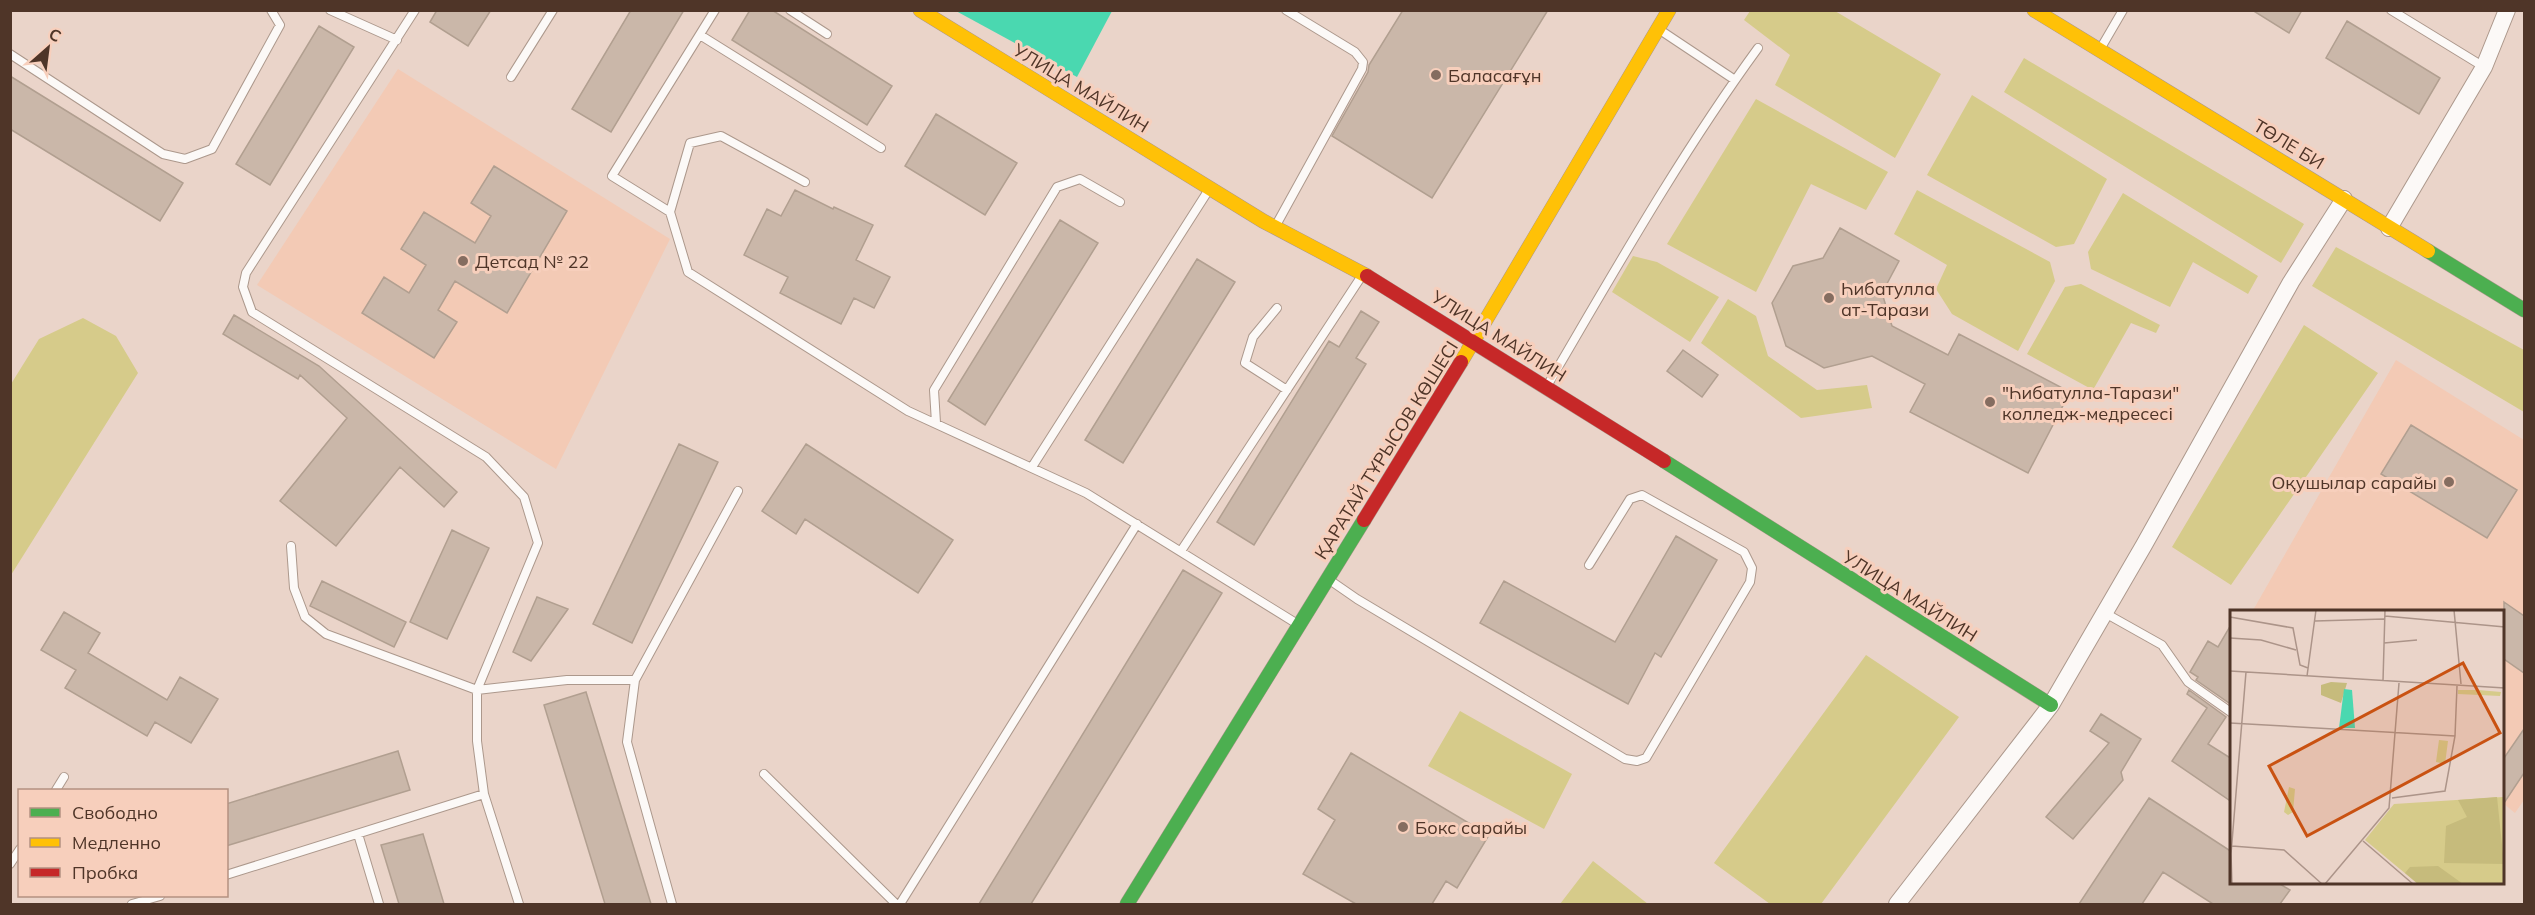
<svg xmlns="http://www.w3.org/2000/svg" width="2535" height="915" font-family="Mulish,sans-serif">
	<rect width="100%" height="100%" fill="#ead4c9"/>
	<path fill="#f3cab5" d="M398,69L670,239L556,469L257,285Z
		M2396,360L2524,440V800L2515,813L2504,804V612H2252Z"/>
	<path fill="#d6cb8a" d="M1750,11H1835L1941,74L1895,158L1775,85L1790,55L1744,20Z
		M2024,58L2304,224L2281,263L2004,92Z
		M1972,95L2107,179L2074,244L2056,247L1927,175Z
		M1756,99L1888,172L1866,210L1811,184L1756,292L1667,244Z
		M1917,190L2050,262L2055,281L2018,351L1952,314L1936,289L1947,265L1894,234Z
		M2123,193L2258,276L2248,294L2193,262L2170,307L2091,269L2088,252Z
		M2336,247L2524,350V412L2312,286Z
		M1633,256L1657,262L1719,297L1690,342L1612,292Z
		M2081,284L2160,325L2156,333L2131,323L2093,390L2027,354L2065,287Z
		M1728,299L1756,316L1768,356L1817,390L1867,385L1872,408L1801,418L1701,343Z
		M83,318L116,336L138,373L11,575V384L39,339Z
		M2304,325L2378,373L2231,585L2172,547Z
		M1866,655L1959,717L1821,904H1770L1714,863Z
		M1460,711L1572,774L1544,829L1428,766Z
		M1593,861L1648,904H1560Z"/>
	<path fill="#4ad8b0" d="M956,11H1112L1077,77Z"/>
	<path fill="#cab7a9" stroke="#b19f90" stroke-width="1.5" d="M437,10H491L468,46L430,22Z
		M631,10H684L611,132L572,109Z
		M750,10H772L892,86L867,125L732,40Z
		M1403,10H1548L1432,198L1332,136L1368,72L1369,65Z
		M2252,10H2302L2289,33Z
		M2347,21L2440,78L2419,114L2326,58Z
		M319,26L354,47L270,185L236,164Z
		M10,76L183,183L160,221L10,129Z
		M936,114L1017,163L985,215L905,166Z
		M494,166L567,211L507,313L455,281L438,310L457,322L434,358L362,313L384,277L409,293L426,265L401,249L424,212L475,243L491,216L471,203Z
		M795,190L833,209L834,207L873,225L856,260L890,277L874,308L854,298L841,324L780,293L788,277L744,255L767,209L781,216Z
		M1060,220L1098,243L985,425L948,401Z
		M1840,228L1899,261L1882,293L1892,326L1948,355L1959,334L2070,392L2028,473L1910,412L1925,384L1872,356L1824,368L1786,346L1772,303L1793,266L1823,258Z
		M1197,259L1235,282L1123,463L1085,440Z
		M1361,311L1379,322L1356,358L1366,364L1254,545L1217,522L1329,341L1339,347Z
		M234,315L319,366L457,492L444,507L400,467L336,546L280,501L347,418L300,375L298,379L223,334Z
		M1683,350L1718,375L1702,397L1667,371Z
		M2411,425L2517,490L2487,538L2381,474Z
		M679,444L718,462L632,643L593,624Z
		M806,444L953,540L918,593L805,519L796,534L762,511Z
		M452,530L489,548L447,639L410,622Z
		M1676,536L1717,560L1661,657L1655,653L1628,704L1480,623L1504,581L1615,642Z
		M1183,570L1222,593L1031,904H979Z
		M322,581L406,622L394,647L310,606Z
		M537,597L568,609L531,661L513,652Z
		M2504,602L2524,616V673L2504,659Z
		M64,612L100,633L88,653L167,700L180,677L218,699L191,743L155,722L147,736L65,688L76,670L41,650Z
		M2232,623V705L2196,680L2198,677L2190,672L2208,641L2218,647Z
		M2189,690L2226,717L2208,744L2232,759V802L2172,761L2207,708L2187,694Z
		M586,692L651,904H605L544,705Z
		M2101,714L2141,739L2121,772L2123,780L2073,839L2046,817L2109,743L2090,731Z
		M2524,729V773L2504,803V758Z
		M398,751L410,790L226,846V804Z
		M1351,753L1489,835L1457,888L1446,881L1432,904H1356L1303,874L1335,820L1318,809Z
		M2149,798L2232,852V884H2280L2290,890L2280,904H2213L2163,872L2142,904H2079Z
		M423,834L444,904H399L381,845Z"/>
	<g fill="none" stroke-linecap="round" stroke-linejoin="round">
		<defs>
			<path id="lane" d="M330,10L397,40
				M415,10L246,273L243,287L252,312L486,457L524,497L538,543L477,690V741L484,794L519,904
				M790,10L827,34
				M2391,10L2484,67
				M1660,30L1735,80
				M700,35L881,148
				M2102,46L2123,10
				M10,54L163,154L185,159L212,149L280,25L271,10
				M511,77L553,10
				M805,182L721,136L690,143L670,212L688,272L908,411L1086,493L1299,625
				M670,212L612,176L715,10
				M1275,227L1362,69L1363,62L1355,52L1286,10
				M1277,308L1253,337L1245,363L1287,390
				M1547,386C1614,272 1680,155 1758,48
				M936,423L934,390L1057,187L1080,179L1120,202
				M1032,467L1208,191
				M291,546L294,588L305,617L326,634L477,690L567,680H635
				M1181,551L1363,274
				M1331,581L1357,599L1625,759L1637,761L1646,758L1750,582L1752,568L1744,552L1642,495L1630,499L1589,565
				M2105,613L2162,645L2188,682L2232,713
				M764,774L896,904
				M56,790L64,777
				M358,834L379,904
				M10,864L20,849
				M226,875L484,794
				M132,904L160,896
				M672,904L627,742L635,680L738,491
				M900,904L1137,524"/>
			<path id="street" d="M2389,228L2484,67L2507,10
				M1897,904L2051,705L2144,545L2291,282L2344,199"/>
			<path id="fast" d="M2428,251L2524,310
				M1664,461L2051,705
				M1127,904L1364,520"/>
			<path id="slow" d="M920,10L1263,221L1367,276
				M2034,10L2428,251
				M1461,362L1669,10"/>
			<path id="jam" d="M1367,276L1664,461
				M1364,520L1461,362"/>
		</defs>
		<use href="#lane" stroke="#ac988c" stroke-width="10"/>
		<use href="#street" stroke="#ac988c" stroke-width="18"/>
		<use href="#fast" stroke="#ac988c" stroke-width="15"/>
		<use href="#slow" stroke="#ac988c" stroke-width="15"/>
		<use href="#jam" stroke="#ac988c" stroke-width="15"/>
		<use href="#lane" stroke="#fcf9f7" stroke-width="8"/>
		<use href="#street" stroke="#fcf9f7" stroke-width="16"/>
		<use href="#fast" stroke="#4caf50" stroke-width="14"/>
		<use href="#slow" stroke="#ffc107" stroke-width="14"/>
		<use href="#jam" stroke="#c62828" stroke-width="14"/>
	</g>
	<g fill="#856d60" stroke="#f7cfbc" stroke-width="2">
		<circle cx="1436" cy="75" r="6"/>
		<circle cx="463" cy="261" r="6"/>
		<circle cx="1829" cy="298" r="6"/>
		<circle cx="1990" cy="402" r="6"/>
		<circle cx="2449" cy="482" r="6"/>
		<circle cx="1403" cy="827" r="6"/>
	</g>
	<g text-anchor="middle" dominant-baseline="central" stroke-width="6" stroke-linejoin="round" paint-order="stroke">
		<g font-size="18" fill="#4f3528" stroke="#f7cfbc" text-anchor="start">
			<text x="1448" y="75">Баласағұн</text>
			<text x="475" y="261">Детсад № 22</text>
			<text x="1841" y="288">Һибатулла<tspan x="1841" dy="21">ат-Тарази</tspan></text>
			<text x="2002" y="392">"Һибатулла-Тарази"<tspan x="2002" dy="21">колледж-медресесі</tspan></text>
			<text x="2437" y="482" text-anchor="end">Оқушылар сарайы</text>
			<text x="1415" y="827">Бокс сарайы</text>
		</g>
		<g font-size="18" fill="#4f3528" stroke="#f7cfbc">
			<text transform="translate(1081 88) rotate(31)">УЛИЦА МАЙЛИН</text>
			<text transform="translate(2289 144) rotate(31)">ТӨЛЕ БИ</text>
			<text transform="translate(1499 336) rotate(32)">УЛИЦА МАЙЛИН</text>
			<text transform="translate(1386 450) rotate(-58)">ҚАРАТАЙ ТҰРЫСОВ КӨШЕСІ</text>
			<text transform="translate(1910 596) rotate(32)">УЛИЦА МАЙЛИН</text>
		</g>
	</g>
	<g transform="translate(2230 610)">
		<rect width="274" height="274" fill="#ead4c9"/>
		<path d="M228,80H248L271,82L270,86L228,84ZM209,130L218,131L215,154L206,152ZM59,177L65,179L63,202L58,205L54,202ZM273,187L274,274H188L135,230L164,194Z" fill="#d6cb8a"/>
		<path d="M101,72L117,73L111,93L91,85V75ZM267,187L274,254L214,253L216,216L237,207L228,190ZM208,256L233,274H188L175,263L180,257Z" fill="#c6bb7c"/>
		<path d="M114,79L122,80L125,118H109Z" fill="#4ad8b0"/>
		<path fill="none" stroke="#ac9489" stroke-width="1.5" d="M224,0L231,74M155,6L275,17M0,7L63,18L70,55L78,58M85,11L154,9M0,28L31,30L66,40M154,33L187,30M0,61L275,78M77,66L86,0M153,71L155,0M0,113L225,126M162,188L215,181L225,126L227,76M133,231L183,274M2,236L54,240L92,274M2,274L1,244L16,62M95,274L159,198L169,73"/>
		<path fill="#c95212" fill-opacity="0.15" stroke="#c95212" stroke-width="3" d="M233,53L270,123L77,226L39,156Z"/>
		<rect width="274" height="274" fill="none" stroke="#4f3528" stroke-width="3"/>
	</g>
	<rect width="2535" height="915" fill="none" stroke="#4f3528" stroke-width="24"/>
	<rect x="18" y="789" width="210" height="108" fill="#f7cfbc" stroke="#b49181" stroke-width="1.5"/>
	<rect x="30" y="808" width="30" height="9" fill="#4caf50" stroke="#b49181" stroke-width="1.5"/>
	<text x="72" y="819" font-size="18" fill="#4f3528">Свободно</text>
	<rect x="30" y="838" width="30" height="9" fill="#ffc107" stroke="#b49181" stroke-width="1.5"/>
	<text x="72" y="849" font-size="18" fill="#4f3528">Медленно</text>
	<rect x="30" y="868" width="30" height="9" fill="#c62828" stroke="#b49181" stroke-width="1.5"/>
	<text x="72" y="879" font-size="18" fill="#4f3528">Пробка</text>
	<g transform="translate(48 48) rotate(28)" stroke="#f7cfbc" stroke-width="4.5" paint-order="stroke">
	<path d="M0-4.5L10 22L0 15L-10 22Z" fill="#4f3528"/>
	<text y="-9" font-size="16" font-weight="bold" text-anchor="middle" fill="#4f3528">С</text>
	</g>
</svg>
